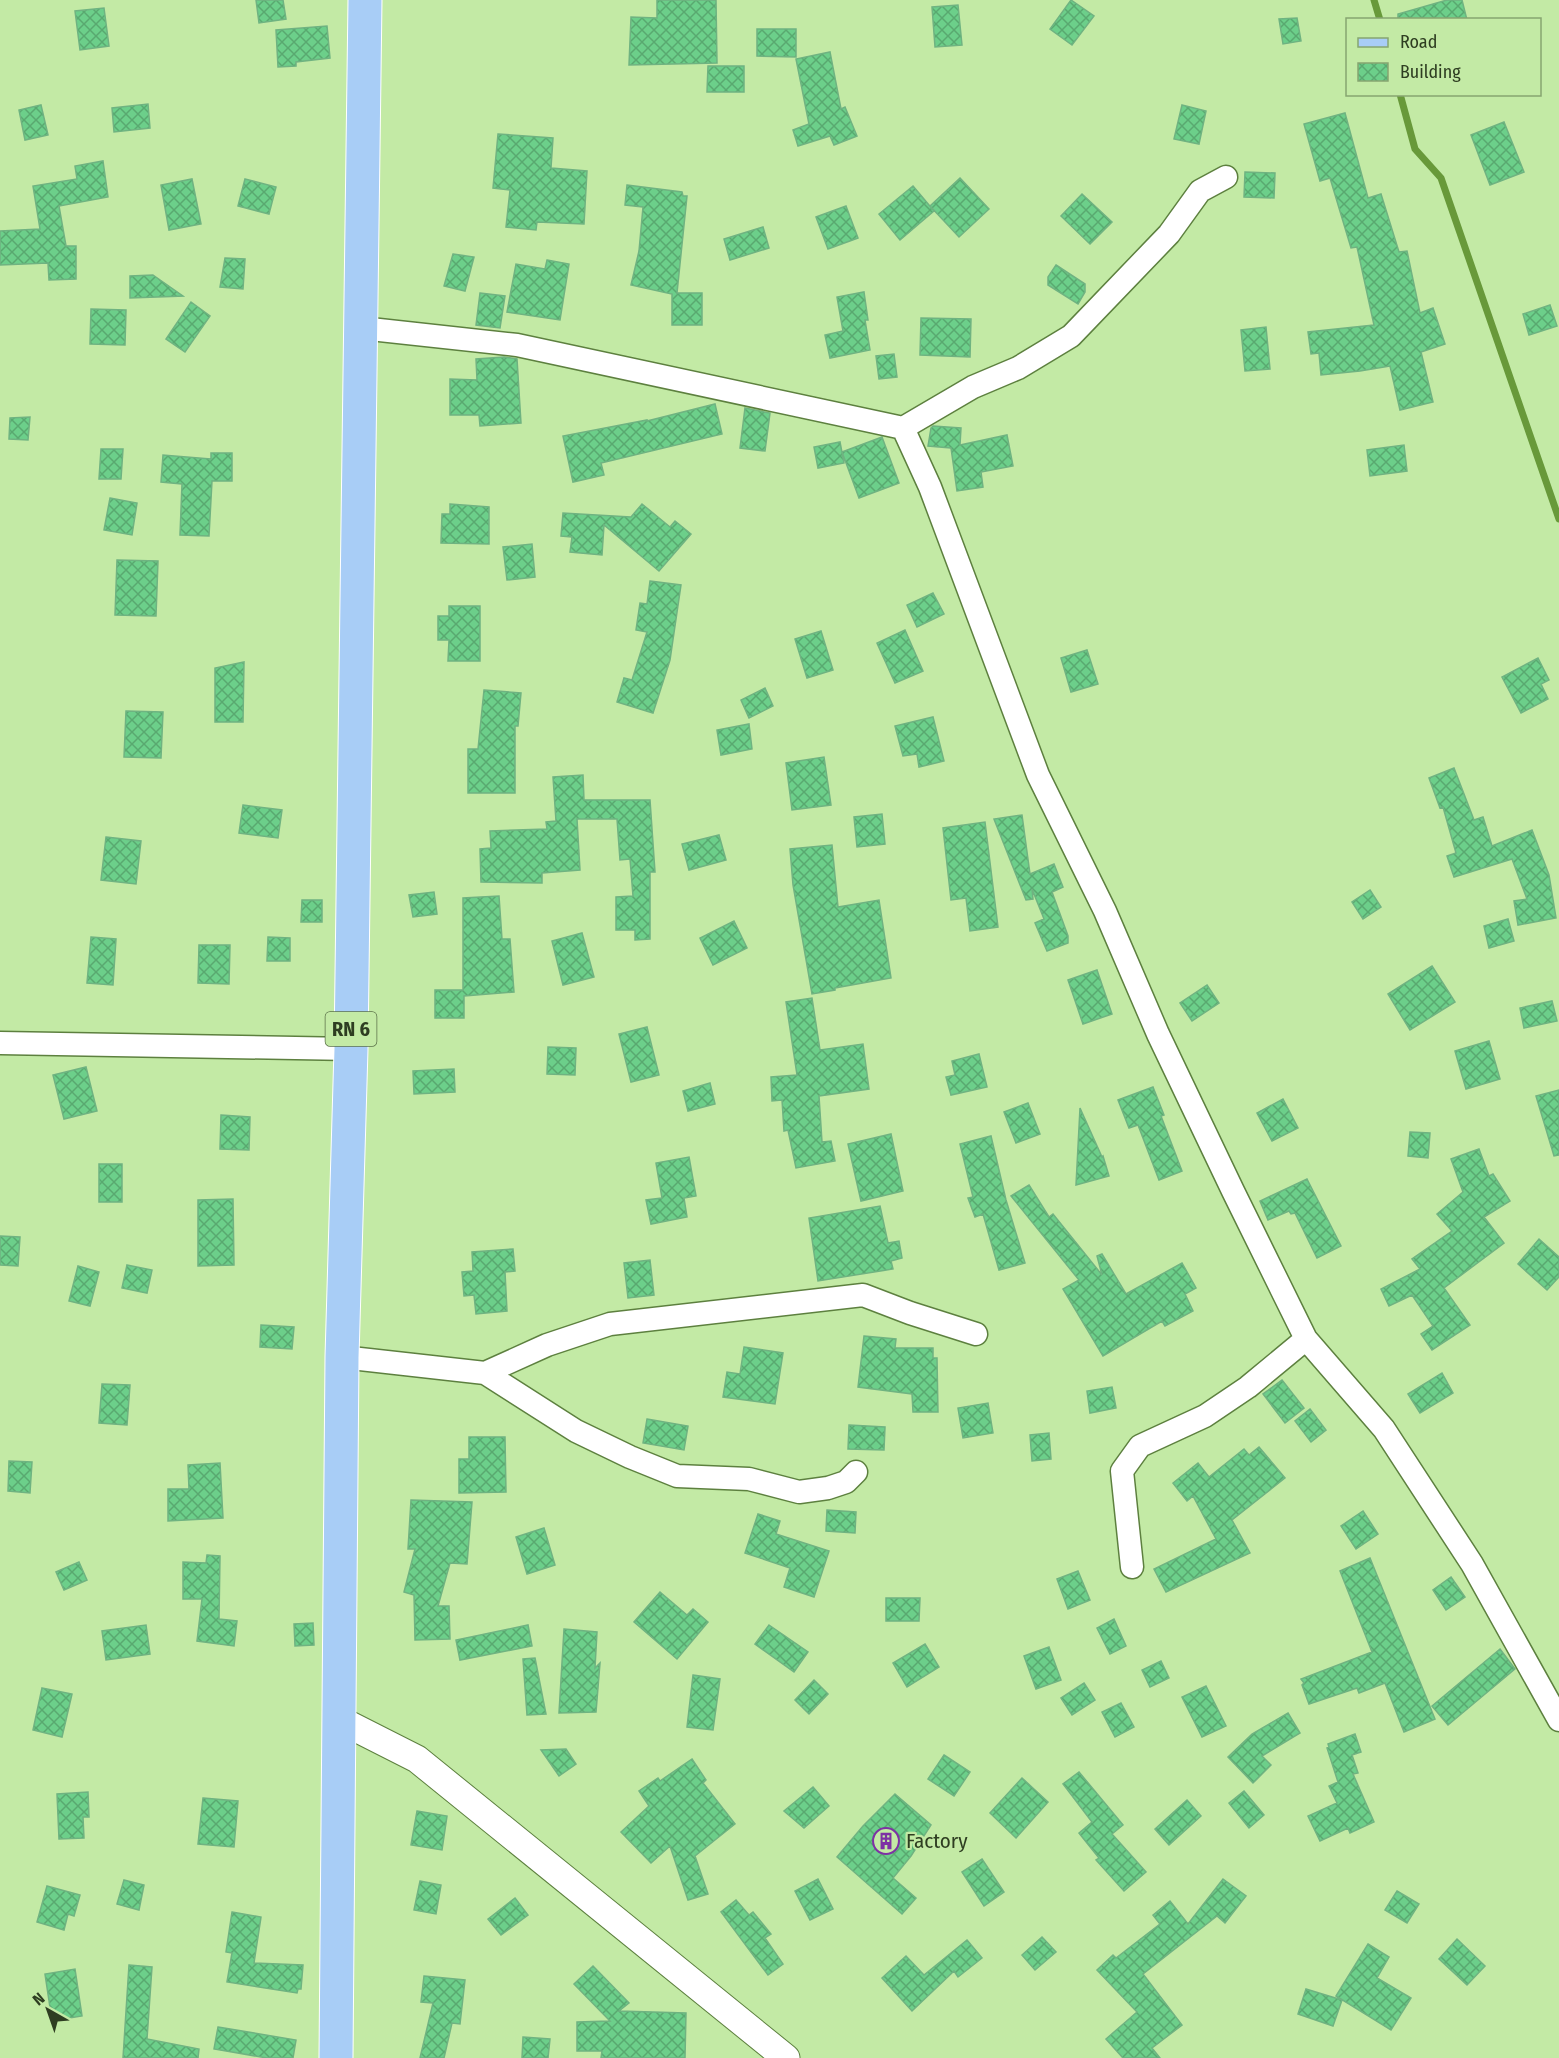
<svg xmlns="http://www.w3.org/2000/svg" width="1559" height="2058" font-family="'Fira Sans Condensed',sans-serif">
	<defs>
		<pattern id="building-cross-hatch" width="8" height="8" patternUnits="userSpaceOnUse" patternTransform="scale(1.5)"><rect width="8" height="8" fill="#6ccf8a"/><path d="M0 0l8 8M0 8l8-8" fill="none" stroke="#59a970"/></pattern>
	</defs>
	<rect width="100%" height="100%" fill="#c3eaa5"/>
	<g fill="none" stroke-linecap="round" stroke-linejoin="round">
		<path stroke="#68993a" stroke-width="7" d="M1374,0L1380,20
			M1400,94L1415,149L1441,178L1559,519"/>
	</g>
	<path fill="url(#building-cross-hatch)" stroke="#6fb381" stroke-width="1.5" d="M256,0H283L286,19L259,23Z
		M657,0H716L717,63L629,65L631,17L657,18Z
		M1071,0L1094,16L1072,45L1050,29Z
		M1447,0H1462L1467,20H1398V14Z
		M958,5L962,45L935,47L932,7Z
		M104,8L109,46L80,50L75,11Z
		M1297,18L1301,41L1283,44L1279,19Z
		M327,26L330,58L296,62V66L278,67L276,30Z
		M757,29H796V57L757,56Z
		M830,52L841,109L845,107L857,136L834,145L830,136L798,146L793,130L809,124L796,59Z
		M708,66H744V92H707Z
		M148,104L150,128L114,132L112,108Z
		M41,105L48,135L25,140L19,110Z
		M1182,105L1206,111L1199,144L1174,139Z
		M1345,113L1368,198L1381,194L1399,252L1407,251L1420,313L1433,308L1445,344L1421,352L1433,402L1400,410L1390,366L1360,371L1321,375L1319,353L1311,354L1308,332L1374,325L1357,247L1351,248L1330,178L1320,181L1304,124Z
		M1504,122L1524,172L1490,185L1471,135Z
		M498,134L553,138L551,168L587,171L584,224L537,222L536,230L506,227L510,190L493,188Z
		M103,161L108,197L59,206L66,246H76V279L49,280L48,263L0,265V231L40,229L33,186L77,179L75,166Z
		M1245,172L1275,173L1274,198L1244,197Z
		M960,178L989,209L959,237L930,206Z
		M192,179L201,224L169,230L161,185Z
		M245,179L276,187L269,214L238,206Z
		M627,185L682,192L683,196H687L677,293H702V325H672V294L631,285L639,251L643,207L625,205Z
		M913,186L934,211L900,240L879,214Z
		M1082,194L1112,222L1090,244L1061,216Z
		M846,206L858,238L828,249L816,217Z
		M763,227L769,248L730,260L724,239Z
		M453,254L474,257L465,291L444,286Z
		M225,258L245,259L243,289L220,287Z
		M547,260L569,264L560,320L507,312L516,264L545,269Z
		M1056,265L1085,284V292L1078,304L1048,285V277Z
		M153,275L183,296L130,298V276Z
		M864,292L868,320H865L870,350L830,358L825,335L843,331L837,297Z
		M480,293L505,296L500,328L476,325Z
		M191,302L210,316L185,352L166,339Z
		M1550,305L1557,326L1529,335L1523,314Z
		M91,309L126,310L125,345L90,344Z
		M921,318L971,319L970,357L920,355Z
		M1266,327L1270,369L1245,371L1241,330Z
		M894,354L897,377L879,379L876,356Z
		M504,357L517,359L521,423L480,426L479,415H450V379L477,380L476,359Z
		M715,404L722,434L601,463L604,475L573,482L563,436L647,420V421Z
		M745,408L770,413L765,451L740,448Z
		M30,417L28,440L9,439L10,418Z
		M933,426L961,428L960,445L1007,435L1013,466L981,472L983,487L957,491L951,448L928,446L931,428Z
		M882,437L899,483L859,498L842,452Z
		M840,442L844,463L818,468L814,447Z
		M1404,445L1407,471L1370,476L1367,450Z
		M101,449H123L121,479H99Z
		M211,453H232V481H212L209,536L180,535L182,484L161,482L163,455L211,459Z
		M110,498L137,503L132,535L104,530Z
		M450,504L489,507V544L441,543L442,514H450Z
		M642,504L670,527L675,521L691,534L659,571L604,525L602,555L570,552L572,537L561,536L563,513L631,517Z
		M532,544L535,577L507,580L503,547Z
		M117,560L158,561L156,616L115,615Z
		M650,581L681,585L670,660L653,713L617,702L624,678L632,680L647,632L636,630L640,603L647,604Z
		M933,593L944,614L917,627L907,605Z
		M449,606H480V661H448L449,640H438V616H449Z
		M905,630L923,671L895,683L877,643Z
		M821,631L833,670L807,678L795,639Z
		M1087,650L1098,684L1071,692L1061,658Z
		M1538,658L1549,680L1541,684L1548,699L1521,713L1502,677Z
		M244,662L243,722H215V668Z
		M765,688L773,706L749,718L741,700Z
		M484,690L521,693L518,726H515V793H468V749H478Z
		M126,711L163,712L161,758L124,757Z
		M933,717L944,761L919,767L917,754L903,756L895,726Z
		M749,724L752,749L721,755L717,730Z
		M824,757L831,805L792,810L786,763Z
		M1454,768L1474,820L1483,817L1492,846L1532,830L1549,875L1556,918L1518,925L1514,901L1527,899L1512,859L1454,877L1447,856L1456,853L1443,807L1440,808L1429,778Z
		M583,775L584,800H650L655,872H650V939L635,940V930H616V897L633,896L630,859L620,860L617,819H577L580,870L542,873V883L481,882L480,849L491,848L490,831L547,829L546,822L556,821L553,777Z
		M243,805L282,810L278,838L239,833Z
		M882,814L885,844L857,847L854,817Z
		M1022,815L1030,874L1054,864L1063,887L1052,892L1068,936V943L1047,951L1035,923L1044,919L1032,889L1033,899L1026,900L994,819Z
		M985,822L998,927L970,931L966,898L951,900L943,828Z
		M719,835L726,860L689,870L682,844Z
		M106,837L141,841L136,884L101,880Z
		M832,845L838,907L879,900L891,978L835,988V990L812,994L793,885L790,849Z
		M1370,890L1381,907L1363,919L1352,902Z
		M434,892L437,914L413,917L409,895Z
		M499,896L502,939H510L514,992L464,996V1018H435V990H463V898Z
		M302,900H322V922H301Z
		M1508,919L1514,941L1489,948L1484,926Z
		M734,921L747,948L713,965L700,938Z
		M582,933L594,977L563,985L552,941Z
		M91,937L116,939L113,985L87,983Z
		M268,937L290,938V961H267Z
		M199,945H230L229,984L198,983Z
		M1432,966L1455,1002L1410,1030L1388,994Z
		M1097,970L1112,1014L1083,1024L1068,980Z
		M1207,985L1219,1003L1192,1021L1180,1003Z
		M812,998L820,1050L863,1044L869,1089L819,1096L822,1142L831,1141L835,1161L796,1168L788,1130L784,1131L782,1100L772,1101L771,1077L797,1075L786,1002Z
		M1552,1001L1557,1021L1524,1028L1520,1008Z
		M647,1027L659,1075L631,1082L619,1034Z
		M1489,1041L1500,1079L1466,1089L1455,1051Z
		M548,1047L576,1048L575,1075L547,1074Z
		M979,1054L987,1087L951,1095L946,1077L955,1075L952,1061Z
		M86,1067L97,1111L64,1119L53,1075Z
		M454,1069L455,1092L414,1094L413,1071Z
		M710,1083L715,1104L688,1111L683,1091Z
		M1153,1087L1164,1115L1161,1116L1182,1171L1159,1180L1138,1125L1129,1128L1118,1100Z
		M1559,1090V1155L1554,1156L1536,1096Z
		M1283,1099L1298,1128L1272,1141L1257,1113Z
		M1028,1103L1040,1134L1016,1143L1004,1112Z
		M1080,1108L1102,1157L1103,1156L1109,1176L1076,1185Z
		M221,1115L250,1117L249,1150L220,1149Z
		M1410,1132L1430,1133L1428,1158L1408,1156Z
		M891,1134L903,1191L861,1201L848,1144Z
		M991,1136L1006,1200L1025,1263L999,1270L983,1214L975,1217L968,1198L973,1197L960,1144Z
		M1479,1149L1489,1176L1493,1174L1510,1201L1484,1217L1504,1243L1444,1288L1470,1325L1432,1350L1421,1334L1433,1326L1412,1295L1389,1306L1381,1289L1420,1269L1412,1259L1452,1231L1437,1214L1463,1192L1451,1159Z
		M689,1157L696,1196L684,1198L687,1217L651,1224L646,1200L662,1198L656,1163Z
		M99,1164H122V1202H99Z
		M1307,1179L1341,1246L1317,1258L1295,1213L1291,1214L1289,1211L1268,1220L1260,1201Z
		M1029,1185L1049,1217L1053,1214L1102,1275L1097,1256L1102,1254L1126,1294L1182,1263L1196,1288L1185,1294L1193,1311L1165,1326L1162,1321L1103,1356L1063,1289L1079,1280L1011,1196Z
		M233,1199L234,1265L198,1266V1200Z
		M880,1206L888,1243L899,1241L902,1258L891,1261L893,1269L818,1281L809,1218Z
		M0,1236L20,1237L18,1266L0,1265Z
		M1539,1239L1559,1257V1277L1547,1290L1518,1264Z
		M513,1249L515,1271L505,1272L507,1311L476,1314L474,1295L464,1296L462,1272L473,1271L472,1252Z
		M650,1260L654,1295L628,1298L624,1263Z
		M127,1265L152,1270L147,1293L122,1288Z
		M78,1266L99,1272L90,1306L69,1301Z
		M261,1325L294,1327L292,1349L260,1347Z
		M864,1336L896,1339L895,1348H933V1358H937L938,1412H913L912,1394L858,1387Z
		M744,1347L783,1353L775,1404L723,1397L727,1372L740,1374Z
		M1442,1373L1453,1393L1420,1413L1408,1394Z
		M1282,1380L1304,1408L1285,1423L1263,1394Z
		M102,1384L130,1385L127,1425L99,1423Z
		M1112,1387L1116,1408L1090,1413L1087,1391Z
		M988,1403L993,1433L963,1438L958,1408Z
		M1310,1409L1326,1430L1311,1442L1295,1421Z
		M647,1419L688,1426L684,1450L643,1443Z
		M849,1425L885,1427L884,1450L848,1449Z
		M1049,1433L1051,1459L1032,1461L1030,1435Z
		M469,1437H505L506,1492L459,1493V1459H469Z
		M1259,1447L1285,1478L1232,1520L1250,1553L1166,1592L1154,1569L1216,1539L1193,1496L1187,1501L1173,1483L1198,1463L1209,1477L1244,1449L1249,1455Z
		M9,1461L32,1462L30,1493L8,1491Z
		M220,1463L223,1518L168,1521V1489H189L188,1465Z
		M411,1500L472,1502L467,1564L450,1563L438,1606H449L450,1639L415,1640L414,1595L404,1592L415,1549H408Z
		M827,1510L856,1512L855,1533L826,1531Z
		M1363,1511L1378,1534L1356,1549L1341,1526Z
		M758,1514L780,1521L776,1534L829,1551L814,1597L784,1587L790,1568L745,1553Z
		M544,1528L555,1565L527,1574L516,1537Z
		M207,1555L220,1556L219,1619L237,1621L234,1646L197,1641L202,1599H183V1562L206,1563Z
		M1370,1558L1435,1719L1404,1732L1385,1683L1359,1693L1357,1688L1309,1704L1302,1685L1304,1683L1301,1679L1372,1652L1340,1571Z
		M79,1562L87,1580L64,1590L56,1572Z
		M1078,1571L1090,1600L1068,1609L1057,1579Z
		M1451,1577L1465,1597L1446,1610L1433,1590Z
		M660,1592L687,1615L693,1609L708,1622L677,1659L634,1622Z
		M886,1598H920L919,1621H886Z
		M1114,1619L1126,1646L1110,1654L1097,1628Z
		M313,1623L314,1645L295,1646L294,1624Z
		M146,1625L150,1654L106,1660L102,1631Z
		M528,1625L532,1646L460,1660L456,1640Z
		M769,1625L808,1652L794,1672L755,1644Z
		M564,1629L597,1632L595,1668L600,1663L596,1712L559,1713Z
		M925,1644L939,1667L907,1687L893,1663Z
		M1049,1647L1061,1680L1036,1689L1024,1656Z
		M1500,1649L1515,1669L1448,1725L1432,1706Z
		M535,1658L546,1714L527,1715L523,1659Z
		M1161,1661L1169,1678L1150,1687L1142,1670Z
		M693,1675L720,1679L713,1730L687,1727Z
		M814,1680L828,1694L809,1714L795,1700Z
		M1084,1683L1095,1700L1072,1715L1061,1698Z
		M1206,1686L1226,1726L1202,1737L1182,1697Z
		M42,1688L72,1694L62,1737L33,1730Z
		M1121,1703L1134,1727L1115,1737L1102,1712Z
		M1288,1713L1300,1733L1262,1756L1271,1765L1253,1783L1228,1757L1252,1734Z
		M1355,1734L1361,1752L1352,1755L1358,1773L1353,1774L1374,1822L1350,1833L1348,1828L1320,1841L1308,1816L1337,1803L1329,1786L1338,1782L1327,1748L1329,1747L1328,1744Z
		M566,1749L576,1764L559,1776L541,1750Z
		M944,1755L970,1772L954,1796L928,1779Z
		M692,1759L706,1780L703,1783L735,1824L695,1856L708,1894L688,1900L670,1846L651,1863L621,1832L649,1806L639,1791L658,1778L660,1781Z
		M1079,1772L1123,1825L1112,1834L1146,1872L1124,1891L1096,1860L1099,1858L1079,1833L1092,1822L1063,1784Z
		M1022,1778L1048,1802L1016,1838L990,1813Z
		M813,1787L829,1806L804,1828L784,1811Z
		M1244,1791L1264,1815L1249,1828L1229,1803Z
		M88,1792L89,1817H83L84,1838L59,1839L57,1794Z
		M895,1794L931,1825L911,1856L893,1878L916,1898L902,1914L837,1857L863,1826Z
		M203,1798L238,1801L234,1847L198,1844Z
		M1187,1800L1201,1816L1169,1845L1155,1829Z
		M417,1811L447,1816L442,1850L411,1845Z
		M982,1859L1004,1892L984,1906L962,1872Z
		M818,1879L833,1909L810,1920L795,1891Z
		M1223,1879L1246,1896L1225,1923L1217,1916L1143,1974L1182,2025L1152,2048L1160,2058H1123L1106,2039L1137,2012L1097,1970L1113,1955L1116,1958L1160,1924L1153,1915L1170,1901L1188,1924Z
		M124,1880L144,1885L139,1910L117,1904Z
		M420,1881L441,1885L436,1914L414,1910Z
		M47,1886L80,1895L74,1916L68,1914L64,1930L37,1922Z
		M1397,1891L1419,1904L1407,1923L1385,1910Z
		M515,1898L528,1915L501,1935L488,1919Z
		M736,1900L749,1915L753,1912L771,1934L765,1938L783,1964L768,1975L721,1912Z
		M232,1912L261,1917L254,1963L303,1965L301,1989H298L297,1993L227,1982L232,1953L226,1952Z
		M1042,1937L1056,1952L1035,1970L1022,1955Z
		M1457,1939L1485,1966L1467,1985L1439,1959Z
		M967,1940L982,1958L958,1977L954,1971L912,2011L882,1978L906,1956L924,1975Z
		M1368,1944L1389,1957L1377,1978L1411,1998L1391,2030L1336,1996Z
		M129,1965L152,1967L147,2039L199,2049L198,2058H123Z
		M593,1966L629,2003L619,2011L686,2013L685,2058H601L602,2051H577V2022L610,2021L574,1984Z
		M75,1969L82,2016L52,2021L45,1974Z
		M424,1976L465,1980L460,2024L452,2023L444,2058H420L433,2003L421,2002Z
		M1306,1989L1342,2000L1333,2026L1298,2014Z
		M218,2027L296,2040L293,2058H267L214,2049Z
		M523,2037L550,2039L548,2058H522Z"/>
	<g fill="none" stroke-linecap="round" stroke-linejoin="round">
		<defs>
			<path id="minor" d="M361,328L517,345L903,428L930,487L1038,775L1105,911L1158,1034L1233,1191L1306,1339L1384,1429L1472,1564L1559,1720
				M903,428L973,387L1018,368L1071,336L1169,234L1200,191L1226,177
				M0,1043L351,1049
				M342,1357L485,1373L547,1345L610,1324L863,1295L910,1313L976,1334
				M485,1373L576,1431L630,1457L677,1476L749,1479L799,1492L828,1488L846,1482L856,1472
				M1132,1567L1122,1471L1140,1446L1205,1416L1248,1387L1306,1339"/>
			<path id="tertiary" d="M340,1720L417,1759L786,2058"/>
			<path id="primary" d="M336,2058L342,1357L351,1049L365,0"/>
		</defs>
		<use href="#minor" stroke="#5d803f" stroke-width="25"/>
		<use href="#tertiary" stroke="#5d803f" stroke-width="29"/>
		<use href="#primary" stroke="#fff" stroke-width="35"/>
		<use href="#minor" stroke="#fff" stroke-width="22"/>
		<use href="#tertiary" stroke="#fff" stroke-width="27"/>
		<use href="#primary" stroke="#a8cdf6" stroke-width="33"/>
	</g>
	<defs>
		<symbol id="building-ring" viewBox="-11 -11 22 22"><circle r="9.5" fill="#c3eaa5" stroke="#7d32a4" stroke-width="1.5"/><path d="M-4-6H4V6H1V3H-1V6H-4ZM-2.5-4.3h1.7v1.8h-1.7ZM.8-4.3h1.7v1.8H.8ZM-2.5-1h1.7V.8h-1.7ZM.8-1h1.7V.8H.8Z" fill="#7d32a4"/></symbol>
	</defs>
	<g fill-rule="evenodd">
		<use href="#building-ring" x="871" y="1826" width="30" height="30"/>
	</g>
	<g text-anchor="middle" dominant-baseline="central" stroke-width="4.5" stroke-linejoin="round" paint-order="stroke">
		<rect fill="#c3eaa5" stroke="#5b7149" stroke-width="1.5" x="325.5" y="1012" width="51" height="34" rx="4.5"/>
		<g font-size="20" font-weight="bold" fill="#2e3d21">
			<text x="351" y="1029">RN 6</text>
		</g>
		<g font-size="21" fill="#2e3d21" stroke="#c3eaa5" text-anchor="start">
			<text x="906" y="1841">Factory</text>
		</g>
	</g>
	<rect x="1346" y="18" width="195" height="78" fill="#c3eaa5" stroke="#87a570" stroke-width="1.5"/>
	<rect x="1358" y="38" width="30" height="9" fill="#a8cdf6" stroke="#87a570" stroke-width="1.5"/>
	<text x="1400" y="48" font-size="18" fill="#2e3d21">Road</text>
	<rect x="1358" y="63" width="30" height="18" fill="url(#building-cross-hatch)" stroke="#87a570" stroke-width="1.5"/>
	<text x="1400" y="78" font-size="18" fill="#2e3d21">Building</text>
	<g transform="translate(48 2010) rotate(320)" stroke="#c3eaa5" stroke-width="4.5" paint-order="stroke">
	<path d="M0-4.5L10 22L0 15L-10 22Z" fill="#2e3d21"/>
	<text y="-9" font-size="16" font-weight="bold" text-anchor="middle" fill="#2e3d21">N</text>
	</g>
</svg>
